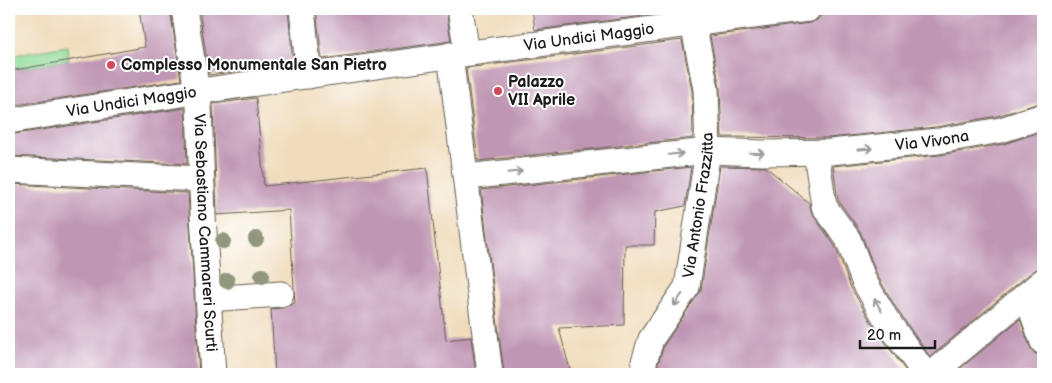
<svg xmlns="http://www.w3.org/2000/svg" width="1052" height="383" font-family="'Balsamiq Sans',sans-serif">
	<rect width="100%" height="100%" fill="#fff"/>
	<filter id="ink" filterUnits="userSpaceOnUse"><feTurbulence type="fractalNoise" baseFrequency=".02" numOctaves="2"/><feDisplacementMap in="SourceGraphic" scale="10" xChannelSelector="R" yChannelSelector="G"/><feConvolveMatrix kernelMatrix="1 2 1 2 8 2 1 2 1" color-interpolation-filters="sRGB"/></filter>
	<filter id="wash" filterUnits="userSpaceOnUse"><feTurbulence type="fractalNoise" baseFrequency=".0096" numOctaves="4" result="noise"/><feDisplacementMap in="SourceGraphic" scale="20" xChannelSelector="R" yChannelSelector="G"/><feGaussianBlur stdDeviation="1.12" result="paint"/><feColorMatrix in="noise" values="0 0 0 0 0 0 0 0 0 0 0 0 0 0 0 0 0 1.4 0 .05"/><feComposite in="paint" operator="in"/></filter>
	<g filter="url(#wash)">
		<rect width="100%" height="100%" fill="#f0dcbb"/>
		<path fill="#8fdb99" stroke="#567c5a" d="M67,46L69,60L9,71V56Z"/>
		<g id="blocks">
			<path fill="#bf96b3" d="M139,9H170L181,80L9,106V71L145,47Z
				M199,9H288L293,63L209,75Z
				M316,9H446L451,41L322,59Z
				M532,9H697L535,30Z
				M862,9H1043V102L997,116L936,127L829,138L722,137L720,88L710,36L810,23L817,20L821,15Z
				M682,40L692,91L693,138L478,161L466,68Z
				M256,98L264,186L427,168L446,340L471,337L476,374H275L271,309L282,308L295,303L289,210L217,215L213,104Z
				M185,108L187,164L9,156V135Z
				M1043,131V267L1034,270L930,357L898,311L877,275L860,231L838,200L833,166L940,155L1004,144Z
				M720,166L766,167L809,203L812,214L835,246L851,288L874,327L908,374H658V364L664,345L701,290Z
				M691,167L685,206L655,212L654,245H625L624,325L559,328L571,374H504L481,190Z
				M9,184L188,193L199,374H9Z
				M1020,319L1030,347L1034,353L1043,356V374H954Z"/>
		</g>
	</g>
	<g filter="url(#ink)">
		<use href="#blocks" fill-opacity="0" stroke="#665f54" stroke-width="1"/>
		<g fill="none" stroke-linecap="round" stroke-linejoin="round">
			<defs>
				<g id="minor">
					<path id="s1" d="M184,9L199,105L203,216L213,374"/>
					<path d="M302,9L309,76"/>
					<path d="M460,9L467,53"/>
					<path d="M450,55L490,374"/>
					<path id="s2" d="M9,121C274,78 541,43 808,9"/>
					<path d="M816,153L824,206L848,239L864,281L886,319L925,374"/>
					<path d="M9,170L201,179"/>
					<path id="s3" d="M466,177L708,151L763,153L830,152L938,141L1001,130L1043,116"/>
					<path d="M1026,295L1043,342"/>
					<path d="M208,299L281,294"/>
					<path id="s4" d="M644,374V362L651,339L687,287L708,151L706,89L693,23"/>
					<path d="M932,374L1043,281"/>
				</g>
			</defs>
			<use href="#minor" stroke="#665f54" stroke-width="27"/>
			<use href="#minor" stroke="#fff" stroke-width="25"/>
		</g>
		<g fill="#91977c">
			<circle cx="256" cy="239" r="8"/>
			<circle cx="223" cy="241" r="8"/>
			<circle cx="262" cy="276" r="8"/>
			<circle cx="227" cy="281" r="8"/>
		</g>
		<defs><path id="oneway-shaft" d="M-6 0H5M1.5-3L5.5 0L1.5 3" fill="none" stroke-width="1.6" stroke-linecap="round" stroke-linejoin="round" transform="scale(1.25)"/></defs>
		<g stroke="#999">
			<use href="#oneway-shaft" transform="translate(865 149) rotate(-6)"/>
			<use href="#oneway-shaft" transform="translate(757 153) rotate(2)"/>
			<use href="#oneway-shaft" transform="translate(676 154) rotate(-6)"/>
			<use href="#oneway-shaft" transform="translate(515 172) rotate(-6)"/>
			<use href="#oneway-shaft" transform="translate(678 300) rotate(125)"/>
			<use href="#oneway-shaft" transform="translate(878 305) rotate(-119)"/>
		</g>
	</g>
	<g fill="#d1495b" stroke="#fff" stroke-width="2">
		<circle cx="111" cy="65" r="5"/>
		<circle cx="498" cy="91" r="5"/>
	</g>
	<g text-anchor="middle" dominant-baseline="central" stroke-width="4" stroke-linejoin="round" paint-order="stroke">
		<g font-size="16" fill="#1c1c1c" stroke="#fff">
			<text stroke="none"><textPath href="#s2" startOffset="586">Via Undici Maggio</textPath></text>
			<text stroke="none"><textPath href="#s2" startOffset="124">Via Undici Maggio</textPath></text>
			<text stroke="none"><textPath href="#s3" startOffset="468">Via Vivona</textPath></text>
			<text stroke="none"><textPath href="#s4" startOffset="182">Via Antonio Frazzitta</textPath></text>
			<text stroke="none"><textPath href="#s1" startOffset="225">Via Sebastiano Cammareri Scurti</textPath></text>
		</g>
		<g font-size="16" font-weight="bold" fill="#1c1c1c" stroke="#fff" text-anchor="start">
			<text x="121" y="65">Complesso Monumentale San Pietro</text>
			<text x="508" y="82">Palazzo<tspan x="508" dy="18">VII Aprile</tspan></text>
		</g>
	</g>
	<rect width="1052" height="383" fill="none" stroke="#fff" stroke-width="30"/>
	<path d="M860 340v8h75v-8" fill="none" stroke="#1c1c1c" stroke-width="2.5"/>
	<text x="867" y="340" font-size="15" fill="#1c1c1c" stroke="#ffffff" stroke-width="4" paint-order="stroke">20 m</text>
</svg>
